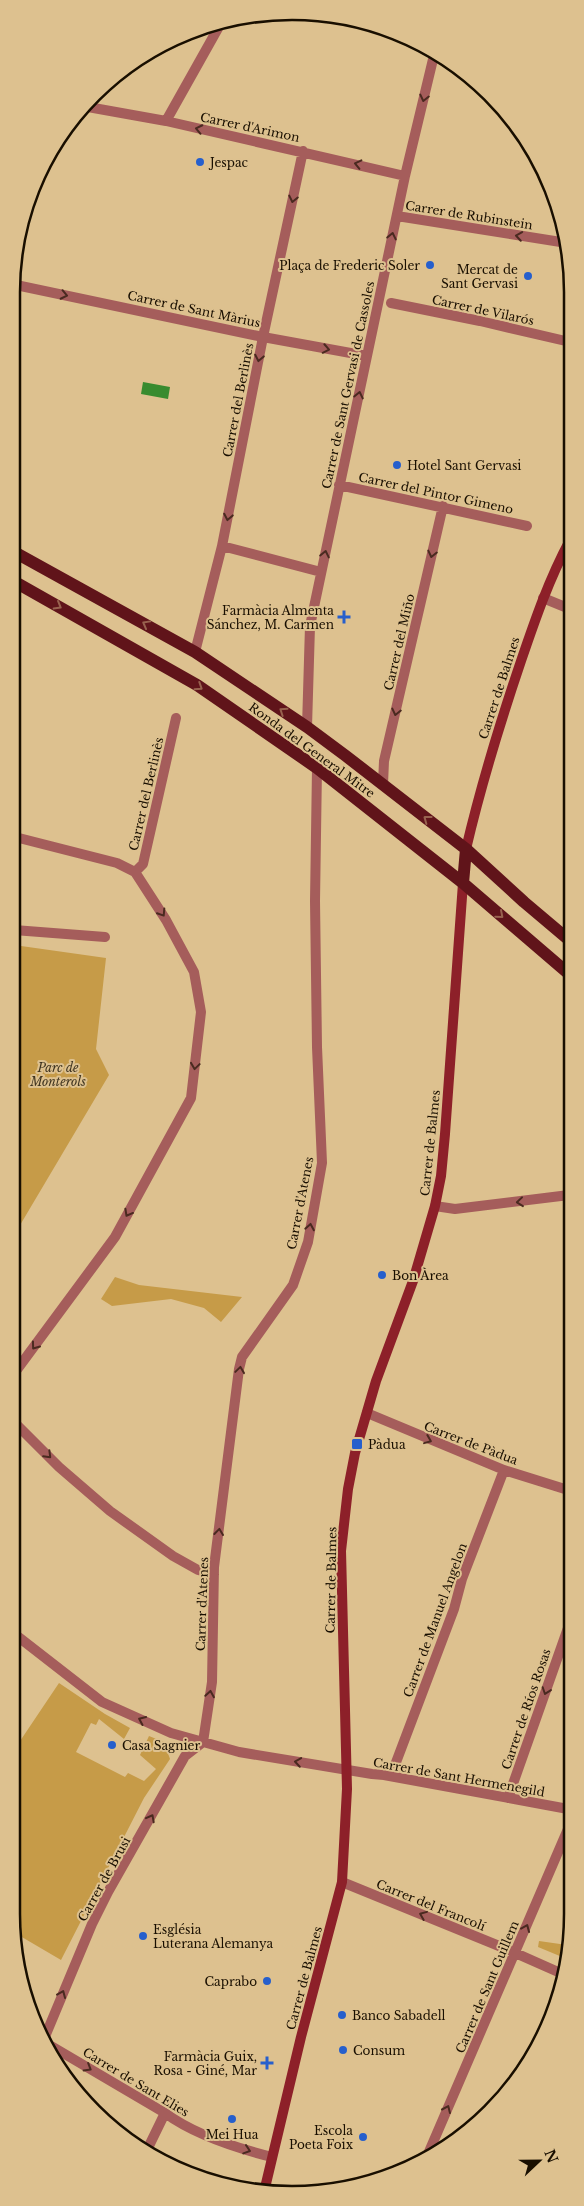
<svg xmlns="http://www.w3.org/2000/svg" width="584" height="2206" font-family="'Libre Baskerville',serif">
	<rect width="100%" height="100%" fill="#ddc18f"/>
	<path fill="#c69b48" d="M14,945L106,958L96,1049L109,1075L13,1237Z
		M115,1277L139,1285L242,1297L221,1322L204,1308L171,1299L112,1306L101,1299Z
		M59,1683L105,1714L130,1728L124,1739L99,1719L96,1725L91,1723L76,1752L125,1777L128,1773L144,1781L156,1769L140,1755L149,1736L164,1742L170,1759L144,1798L61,1960L15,1933L11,1914L12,1753Z
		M539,1941L567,1945V1959L538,1947Z"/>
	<path fill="#388b2f" d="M143,382L170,387L168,399L141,394Z"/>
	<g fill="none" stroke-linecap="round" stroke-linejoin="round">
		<path stroke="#a55d5b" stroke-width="10" d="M88,107L166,121L405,176
			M166,121L221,23
			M397,216L567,243
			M16,285L263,337L367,356
			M391,303L480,321L570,342
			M339,485L527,526
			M222,546L321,572
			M543,598L570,609
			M195,652L222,546L263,337L303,151
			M307,727L310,626L405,176L435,51
			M383,784L384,761L443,506
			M135,872L143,864L176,718
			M14,930L105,937
			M435,1206L455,1209L569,1195
			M13,1375L115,1237L191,1098L201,1012L194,972L166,920L135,872L117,863L15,837
			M367,1413L504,1470L568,1490
			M13,1421L59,1467L110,1511L173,1556L198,1570L214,1574
			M12,1632L102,1702L171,1733L239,1752L372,1774L384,1775L568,1809
			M384,1775L395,1765L454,1609L462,1579L504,1470
			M508,1798L568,1628
			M342,1882L504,1948L565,1975
			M44,2039L92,1924L108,1892L185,1756L203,1742L212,1682L214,1567L239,1369L242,1357L293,1285L308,1242L322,1163L317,1047L315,901L317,768
			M46,2043L165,2113C195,2135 236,2148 272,2157
			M147,2150L165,2113
			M428,2154L568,1829"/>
		<path stroke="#8d2029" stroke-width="10" d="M466,849C481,785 500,723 521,661C535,620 549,579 570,540
			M264,2192L301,2037L342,1882L347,1789L341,1551L348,1489L355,1453L376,1381L413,1281L435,1206L441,1176L445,1134L463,883"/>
		<path stroke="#60141a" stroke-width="12" d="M16,553L195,652L307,727L346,756L466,849L524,902L569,940
			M15,582L197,685L317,768L463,883L569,974
			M463,883L466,849"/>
	</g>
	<defs><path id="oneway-chevron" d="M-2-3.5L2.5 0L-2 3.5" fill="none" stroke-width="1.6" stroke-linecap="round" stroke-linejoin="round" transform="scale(1.25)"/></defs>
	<g stroke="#4a2a20">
		<use href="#oneway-chevron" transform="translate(424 98) rotate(103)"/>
		<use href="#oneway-chevron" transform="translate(199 129) rotate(-168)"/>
		<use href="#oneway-chevron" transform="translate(358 164) rotate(-167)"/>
		<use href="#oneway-chevron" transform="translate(293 199) rotate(102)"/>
		<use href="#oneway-chevron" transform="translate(392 236) rotate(-78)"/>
		<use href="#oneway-chevron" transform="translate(519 236) rotate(-171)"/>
		<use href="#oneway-chevron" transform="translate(64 295) rotate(12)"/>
		<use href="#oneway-chevron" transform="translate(326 349) rotate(11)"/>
		<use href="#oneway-chevron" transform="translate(259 358) rotate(101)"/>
		<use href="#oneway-chevron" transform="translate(359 395) rotate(-78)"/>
		<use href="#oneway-chevron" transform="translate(228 517) rotate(101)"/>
		<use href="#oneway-chevron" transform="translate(325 554) rotate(-78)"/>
		<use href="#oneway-chevron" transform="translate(432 554) rotate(103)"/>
		<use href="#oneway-chevron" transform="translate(396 712) rotate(103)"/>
		<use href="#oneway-chevron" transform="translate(162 913) rotate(57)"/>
		<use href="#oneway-chevron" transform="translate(195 1066) rotate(98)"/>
		<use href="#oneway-chevron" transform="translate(520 1202) rotate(174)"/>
		<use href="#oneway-chevron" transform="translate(128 1213) rotate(119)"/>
		<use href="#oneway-chevron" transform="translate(310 1227) rotate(-80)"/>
		<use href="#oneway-chevron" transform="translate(35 1346) rotate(126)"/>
		<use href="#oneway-chevron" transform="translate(240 1370) rotate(-82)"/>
		<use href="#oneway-chevron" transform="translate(428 1440) rotate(22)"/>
		<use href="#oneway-chevron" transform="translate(48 1455) rotate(45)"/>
		<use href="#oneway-chevron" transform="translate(219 1532) rotate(-83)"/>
		<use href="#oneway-chevron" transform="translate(546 1691) rotate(109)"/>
		<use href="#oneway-chevron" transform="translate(210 1694) rotate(-81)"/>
		<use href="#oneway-chevron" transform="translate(142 1720) rotate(-156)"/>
		<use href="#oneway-chevron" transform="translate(298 1762) rotate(-171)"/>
		<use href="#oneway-chevron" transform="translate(151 1818) rotate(-62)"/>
		<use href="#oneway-chevron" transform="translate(423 1915) rotate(-158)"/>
		<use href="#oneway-chevron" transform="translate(526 1928) rotate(-67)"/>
		<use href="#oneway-chevron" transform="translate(62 1994) rotate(-67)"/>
		<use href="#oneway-chevron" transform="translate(88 2068) rotate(31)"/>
		<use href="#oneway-chevron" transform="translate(447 2109) rotate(-66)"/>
		<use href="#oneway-chevron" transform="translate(247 2150) rotate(18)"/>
	</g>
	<g stroke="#98624f">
		<use href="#oneway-chevron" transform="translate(58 606) rotate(30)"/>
		<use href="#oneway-chevron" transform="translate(146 624) rotate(-151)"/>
		<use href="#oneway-chevron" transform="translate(199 687) rotate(33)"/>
		<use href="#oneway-chevron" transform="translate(283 711) rotate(-146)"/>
		<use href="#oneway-chevron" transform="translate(427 819) rotate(-143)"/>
		<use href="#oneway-chevron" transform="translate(500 915) rotate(41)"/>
	</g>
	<g fill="#265fcc" stroke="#ddc18f" stroke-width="2">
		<circle cx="200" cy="162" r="5"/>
		<circle cx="430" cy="265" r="5"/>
		<circle cx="528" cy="276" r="5"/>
		<circle cx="397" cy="465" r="5"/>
		<path d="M341.5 609.5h5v5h5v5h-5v5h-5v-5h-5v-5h5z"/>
		<circle cx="382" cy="1275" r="5"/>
		<rect x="351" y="1438" width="12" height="12" rx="2.5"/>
		<circle cx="112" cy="1745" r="5"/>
		<circle cx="143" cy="1936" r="5"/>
		<circle cx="267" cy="1981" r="5"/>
		<circle cx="342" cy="2015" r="5"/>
		<circle cx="343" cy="2050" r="5"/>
		<path d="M264.5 2055.5h5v5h5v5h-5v5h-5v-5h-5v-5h5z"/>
		<circle cx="232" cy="2119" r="5"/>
		<circle cx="363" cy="2137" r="5"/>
	</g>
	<g text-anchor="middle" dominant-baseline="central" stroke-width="4" stroke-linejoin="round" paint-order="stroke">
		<g font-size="12" fill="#190f00" stroke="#ddc18f">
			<text transform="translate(250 127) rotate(12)">Carrer d'Arimon</text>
			<text transform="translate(469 215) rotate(9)">Carrer de Rubinstein</text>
			<text transform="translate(194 309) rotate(12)">Carrer de Sant Màrius</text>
			<text transform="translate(483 310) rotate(12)">Carrer de Vilarós</text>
			<text transform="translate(348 385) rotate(-78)">Carrer de Sant Gervasi de Cassoles</text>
			<text transform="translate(238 400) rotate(-79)">Carrer del Berlinès</text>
			<text transform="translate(436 493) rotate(12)">Carrer del Pintor Gimeno</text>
			<text transform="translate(399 642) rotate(-77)">Carrer del Miño</text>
			<text transform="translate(499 688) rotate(-72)">Carrer de Balmes</text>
			<text transform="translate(312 750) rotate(36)">Ronda del General Mitre</text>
			<text transform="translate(146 794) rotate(-77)">Carrer del Berlinès</text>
			<text transform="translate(430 1143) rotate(-84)">Carrer de Balmes</text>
			<text transform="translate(300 1203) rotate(-79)">Carrer d'Atenes</text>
			<text transform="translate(471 1443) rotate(21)">Carrer de Pàdua</text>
			<text transform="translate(331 1580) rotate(-89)">Carrer de Balmes</text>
			<text transform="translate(202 1604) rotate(-88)">Carrer d'Atenes</text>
			<text transform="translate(435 1620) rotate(-70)">Carrer de Manuel Angelon</text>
			<text transform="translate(526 1709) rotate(-71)">Carrer de Ríos Rosas</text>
			<text transform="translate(459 1777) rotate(10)">Carrer de Sant Hermenegild</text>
			<text transform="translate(104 1879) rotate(-61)">Carrer de Brusi</text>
			<text transform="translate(431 1905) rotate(22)">Carrer del Francolí</text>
			<text transform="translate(304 1978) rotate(-75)">Carrer de Balmes</text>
			<text transform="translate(487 1987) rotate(-67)">Carrer de Sant Guillem</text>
			<text transform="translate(136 2082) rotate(31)">Carrer de Sant Elies</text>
		</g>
		<g font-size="12" fill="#190f00" stroke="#ddc18f" text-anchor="start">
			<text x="210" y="162">Jespac</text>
			<text x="420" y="265" text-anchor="end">Plaça de Frederic Soler</text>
			<text x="518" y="269" text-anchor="end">Mercat de<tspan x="518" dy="14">Sant Gervasi</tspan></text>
			<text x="407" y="465">Hotel Sant Gervasi</text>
			<text x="334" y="610" text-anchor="end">Farmàcia Almenta<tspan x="334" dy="14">Sánchez, M. Carmen</tspan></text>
			<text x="392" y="1275">Bon Àrea</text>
			<text x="368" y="1444">Pàdua</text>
			<text x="122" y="1745">Casa Sagnier</text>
			<text x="153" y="1929">Església<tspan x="153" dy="14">Luterana Alemanya</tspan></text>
			<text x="257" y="1981" text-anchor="end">Caprabo</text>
			<text x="352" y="2015">Banco Sabadell</text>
			<text x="353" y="2050">Consum</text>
			<text x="257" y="2056" text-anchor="end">Farmàcia Guix,<tspan x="257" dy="14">Rosa - Giné, Mar</tspan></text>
			<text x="353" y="2130" text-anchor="end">Escola<tspan x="353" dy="14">Poeta Foix</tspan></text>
			<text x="232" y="2134" text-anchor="middle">Mei Hua</text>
		</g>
		<g font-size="12" font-style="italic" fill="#3e331f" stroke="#ddc18f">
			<text x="58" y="1067">Parc de<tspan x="58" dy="14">Monterols</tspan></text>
		</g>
	</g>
	<path d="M0 0H584V2206H0ZM292 20H292A272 272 0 0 1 564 292V1914A272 272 0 0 1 292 2186H292A272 272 0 0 1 20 1914V292A272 272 0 0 1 292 20Z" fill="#ddc18f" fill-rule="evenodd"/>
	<path fill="none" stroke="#190f00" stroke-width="2.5" d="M292 20H292A272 272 0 0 1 564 292V1914A272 272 0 0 1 292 2186H292A272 272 0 0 1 20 1914V292A272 272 0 0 1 292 20Z"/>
	<g transform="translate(539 2161) rotate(68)" stroke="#ddc18f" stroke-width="4" paint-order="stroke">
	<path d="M0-4L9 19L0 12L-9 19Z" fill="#190f00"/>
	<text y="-8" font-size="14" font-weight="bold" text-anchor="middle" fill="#190f00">N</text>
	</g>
</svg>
